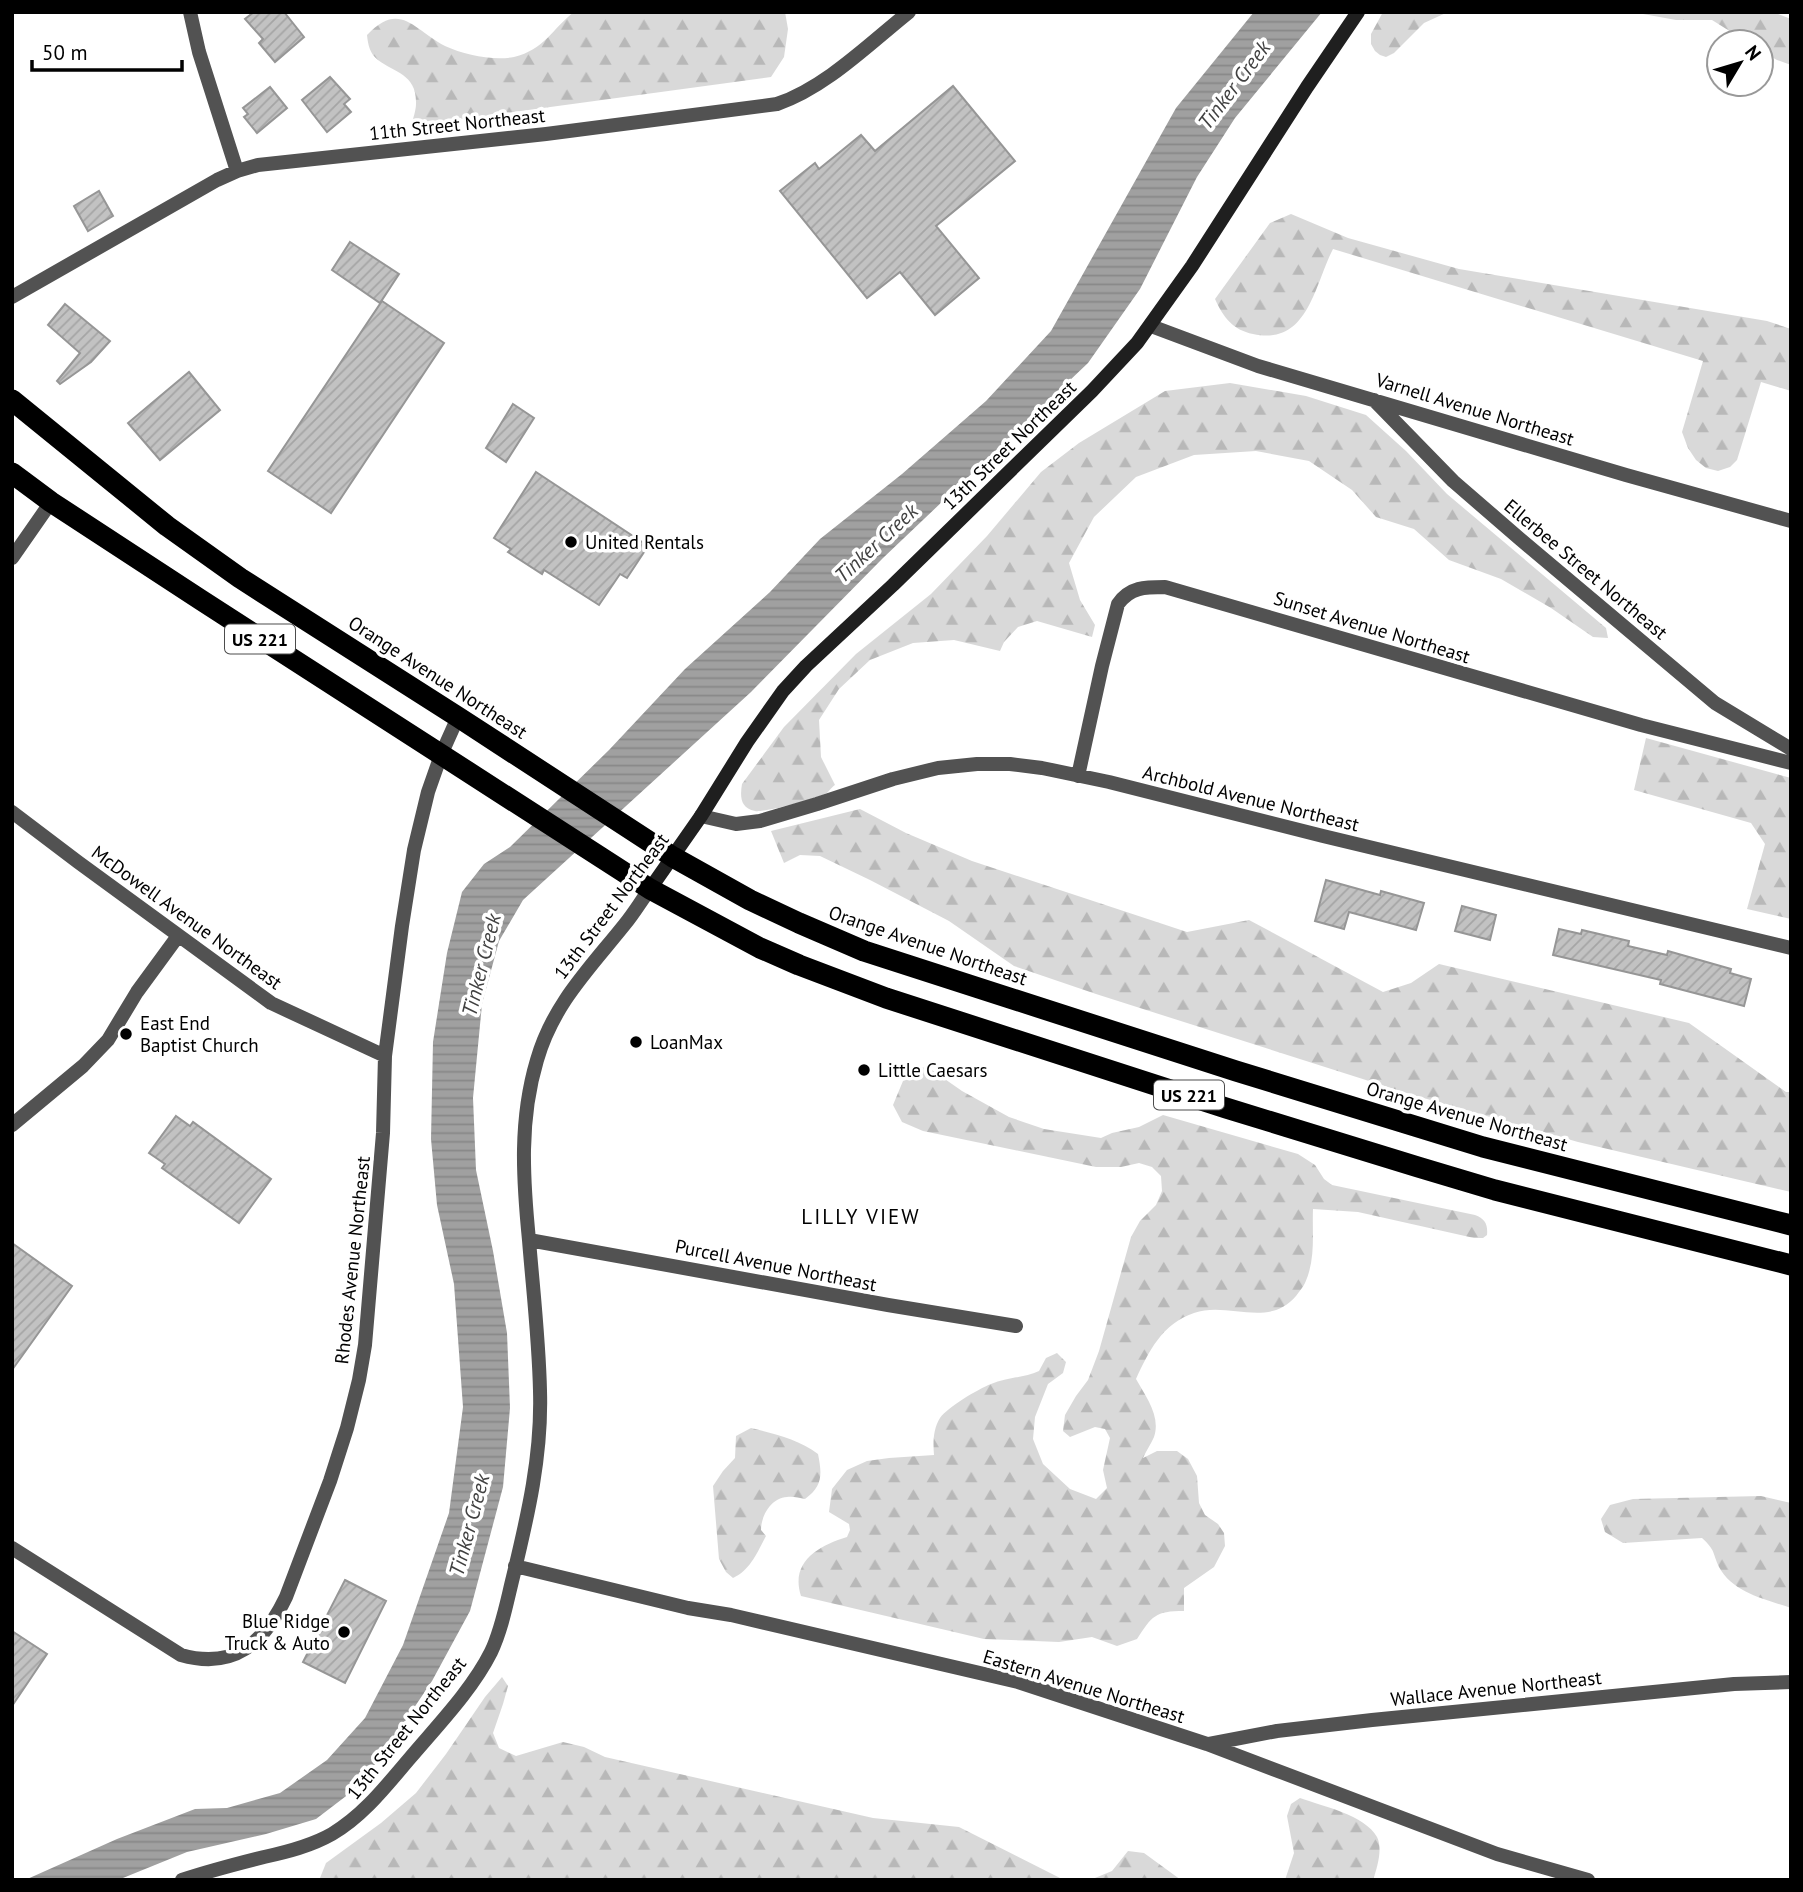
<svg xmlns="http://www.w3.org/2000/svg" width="1803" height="1892" font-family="'PT Sans',sans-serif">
	<defs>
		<pattern id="forest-firs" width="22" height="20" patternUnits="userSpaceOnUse" patternTransform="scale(1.75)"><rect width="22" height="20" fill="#d9d9d9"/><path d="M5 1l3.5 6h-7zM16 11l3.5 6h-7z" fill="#b8b8b8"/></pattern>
		<pattern id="water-rules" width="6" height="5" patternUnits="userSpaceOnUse" patternTransform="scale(1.75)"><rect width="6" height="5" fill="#a0a0a0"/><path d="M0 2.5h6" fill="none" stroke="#888"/></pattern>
		<pattern id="building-hatch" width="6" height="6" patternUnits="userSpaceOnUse" patternTransform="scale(1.75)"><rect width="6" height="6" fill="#c2c2c2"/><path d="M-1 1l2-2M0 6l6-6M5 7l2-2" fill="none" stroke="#a5a5a5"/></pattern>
	</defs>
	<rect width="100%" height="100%" fill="#fff"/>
	<path fill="url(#forest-firs)" d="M574,12H785L788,29L784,57L771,77L411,126C413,119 416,110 416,104C417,74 395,73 378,60C370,54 368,45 367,35C400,0 414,30 445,46C465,55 493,61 514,57C544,50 553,28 574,12Z
		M1383,12H1448L1424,23L1394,53L1386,57L1380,55L1375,51L1371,44V34Z
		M1632,12H1773L1791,19V65L1777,60L1761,51V42H1747L1712,20H1676Z
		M1291,214L1348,238L1459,269L1767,321L1791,329V391L1761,382L1737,460L1730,467L1718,471L1706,468L1696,460L1688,448L1682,432L1703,361L1333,249C1314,286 1308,346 1253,334C1233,330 1223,317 1215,299L1270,223Z
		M1230,383L1306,396L1366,415L1406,451L1447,494L1606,628L1608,638L1593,637L1551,608L1501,579L1449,560L1414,529L1376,517L1352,490L1309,461L1256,451L1194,455L1136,477L1094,517L1069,563L1080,600L1095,625L1092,637L1037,621L1018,627L1004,642L1000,651L954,640L913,643L870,660L839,689L819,720L821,757L835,785C833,786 828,792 827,793C818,798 764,813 755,811C740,808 740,796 742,784L784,727L856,654L931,594L987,536L1041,472L1079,443L1165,391Z
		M1646,738L1791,778V919L1747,909L1765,844L1751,823L1634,790Z
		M860,809L906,833L972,861L1187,932L1249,920L1383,992L1411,983L1439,964L1689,1023L1786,1092H1791V1192L1578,1142L1413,1095L1096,994L1014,966L949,921L870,880L820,856L800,855L784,863L771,831Z
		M918,1067L929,1068L962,1091L1009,1117L1044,1129L1101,1138L1112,1133L1139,1127L1163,1115L1298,1154L1315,1165L1324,1179L1332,1185L1475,1215C1485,1219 1488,1224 1487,1235L1483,1238H1474L1358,1212L1313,1209C1312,1234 1316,1259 1305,1283C1303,1287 1299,1292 1296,1296C1268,1329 1228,1301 1194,1313C1162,1324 1149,1351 1136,1379C1146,1397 1161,1416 1154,1437C1151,1444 1146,1451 1143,1458L1157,1451H1177L1188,1459L1197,1476L1199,1503L1205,1515L1218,1524L1224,1533L1225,1546L1214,1567L1184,1588V1611C1155,1611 1152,1616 1137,1639L1117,1646L1092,1637L1059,1642L984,1639L801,1596C790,1562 818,1546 847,1537L850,1530L849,1524L829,1512L832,1489L847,1470L867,1461L889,1458L934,1455C933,1443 933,1429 940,1418C948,1407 978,1389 991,1384C1007,1377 1024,1378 1039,1371L1046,1358L1057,1353L1066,1362L1063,1373L1048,1384L1035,1417L1033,1439L1043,1464L1070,1489L1096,1499L1107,1488L1103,1470L1110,1438L1105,1429L1095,1427L1070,1437L1063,1431L1065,1415L1076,1396L1088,1380L1099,1351L1131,1237L1140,1221L1156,1205L1162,1191L1161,1176L1152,1167L1139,1163L1121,1167H1096L923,1131L902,1122L893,1105L903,1081Z
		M751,1428C775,1434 798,1439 818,1454C822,1474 823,1486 805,1499C799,1498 793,1496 787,1497C771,1498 761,1516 761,1530L766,1536C758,1551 750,1571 733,1578L726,1572L719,1559L713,1486L723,1471L735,1458L736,1436Z
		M1761,1496L1791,1503V1608C1765,1599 1733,1593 1719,1567C1712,1552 1716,1551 1702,1538L1623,1543L1605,1532L1601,1519L1610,1505L1633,1499Z
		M502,1677L508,1686L503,1704L493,1733L499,1748L516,1756L563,1742L584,1747L605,1757L873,1818L959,1827L1064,1880H321L320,1878L326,1863L381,1823L416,1793L446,1754L485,1697Z
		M1300,1798C1322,1806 1365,1815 1377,1837C1383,1849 1377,1868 1373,1880H1285L1294,1853L1287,1816L1291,1804Z
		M1128,1851L1144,1853L1181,1880H1090L1112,1871Z"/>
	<path fill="url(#water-rules)" d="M1254,12H1322L1235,118L1197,177L1140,289L1088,363L883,558L751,692L523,900L499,941L482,1004L473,1098L476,1170L493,1251L507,1333L510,1408L503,1487L470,1611L432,1681L381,1757L354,1790L316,1819L266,1834L187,1852L118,1880H25L117,1839L195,1809L227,1808L280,1793L327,1760L365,1718L403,1645L449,1513L463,1407L454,1284L437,1205L431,1139L433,1042L447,953L462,892L484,864L510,847L609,750L685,669L770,592L820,539L902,474L986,401L1051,331L1176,108Z"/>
	<path fill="url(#building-hatch)" stroke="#969696" stroke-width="2" d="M254,12H284L304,37L275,62L259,43L263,39L245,19Z
		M330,77L350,99L344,104L351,112L327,132L302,100Z
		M953,86L1015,161L936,226L979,278L935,315L900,272L867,298L780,191L815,163L819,169L861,135L875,151Z
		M270,87L287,108L257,133L244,117L248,114L243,108Z
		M99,191L113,216L88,231L74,206Z
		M350,242L399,274L380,303L332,270Z
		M382,301L444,343L331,513L268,471Z
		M65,304L110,341L91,362L60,384L57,381L80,353L48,325Z
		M189,372L220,410L160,460L128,423Z
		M513,404L534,418L506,462L486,448Z
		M536,472L648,546L627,578L620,574L599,605L544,570L542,574L508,552L511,549L494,538Z
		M1326,880L1380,895L1381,891L1424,903L1416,930L1349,912L1344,929L1315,921Z
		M1462,906L1496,915L1490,940L1455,931Z
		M1559,929L1581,934L1582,930L1629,941L1628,946L1667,955L1668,951L1731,969L1730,973L1751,979L1744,1006L1660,984L1661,980L1553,955Z
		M176,1116L190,1126L193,1122L271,1179L239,1223L162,1168L165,1164L149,1153Z
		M12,1243L72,1286L12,1370Z
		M345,1580L386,1601L345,1683L303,1662Z
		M12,1631L47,1654L12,1706Z"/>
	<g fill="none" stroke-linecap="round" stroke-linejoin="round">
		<path stroke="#525252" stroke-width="14" d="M190,12L199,52L237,171
			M12,297L217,180L237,171L258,165L546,134L777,104C825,88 869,44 909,12
			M1151,326L1258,366L1626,475L1791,521
			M1374,400L1453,481L1520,539L1715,703L1791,749
			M12,558L51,502
			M1078,776L1102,666L1118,604C1130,587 1145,587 1165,587L1641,725L1791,763
			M12,812L78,862L271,1003L385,1056
			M701,816L736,824L760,821L817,804L893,779L938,768L977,764H1010L1042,768L1109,782L1323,836L1791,948
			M12,1125L83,1066L108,1040L137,992L178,936
			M529,1240L888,1305L1016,1326
			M12,1548L181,1655C234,1670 264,1643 286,1597L330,1481L347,1428L359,1380L365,1345L383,1133L385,1056L402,926L414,850L428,792L441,755L458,717
			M515,1566L688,1608L731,1615L1018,1682L1207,1744L1497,1854L1588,1880
			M1209,1744L1277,1731L1372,1720L1734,1684L1791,1682
			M182,1880C209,1871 236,1864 264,1857C287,1852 311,1846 332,1834C364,1815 386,1786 410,1758C437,1726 472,1690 491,1652C502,1629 507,1601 513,1577C528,1515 542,1455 540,1391C539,1341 533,1290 529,1240C523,1179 519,1120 537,1060C553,1004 590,968 625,924C634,913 641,901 650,889"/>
		<path stroke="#1f1f1f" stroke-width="14" d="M650,889L701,816L747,742L783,691L806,666L893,585L1092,391L1137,343L1192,266L1307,87L1358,12"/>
		<path stroke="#000" stroke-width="21" d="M12,400L167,526L240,578L458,717L673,857L750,900L799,923L864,951L1236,1071L1483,1147L1791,1225
			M12,473L51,502L201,600L650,889L760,948L799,965L886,998L1226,1108L1418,1167L1495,1190L1791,1265"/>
	</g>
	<g fill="#000" stroke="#fff" stroke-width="2.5">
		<circle cx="571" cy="542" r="7"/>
		<circle cx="126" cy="1034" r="7"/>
		<circle cx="636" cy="1042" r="7"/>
		<circle cx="864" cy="1070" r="7"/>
		<circle cx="344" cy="1632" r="7"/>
	</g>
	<g text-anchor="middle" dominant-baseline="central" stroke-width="7" stroke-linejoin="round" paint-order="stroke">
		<g fill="#fff" stroke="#4c4c4c" stroke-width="2">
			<rect x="225" y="624.5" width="70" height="29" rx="5"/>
			<rect x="1154" y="1080.5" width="70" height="29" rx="5"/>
		</g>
		<g font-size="18" font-weight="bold" fill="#000">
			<text x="260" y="639">US 221</text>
			<text x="1189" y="1095">US 221</text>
		</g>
		<g font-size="19" fill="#000" stroke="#fff">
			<text transform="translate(457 124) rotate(-6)">11th Street Northeast</text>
			<text transform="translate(1475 409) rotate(17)">Varnell Avenue Northeast</text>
			<text transform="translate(1009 445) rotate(-44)">13th Street Northeast</text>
			<text transform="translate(1586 569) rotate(40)">Ellerbee Street Northeast</text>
			<text transform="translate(1372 627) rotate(17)">Sunset Avenue Northeast</text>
			<text transform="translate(438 677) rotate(33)">Orange Avenue Northeast</text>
			<text transform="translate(1251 798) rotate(14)">Archbold Avenue Northeast</text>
			<text transform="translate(611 906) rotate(-53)">13th Street Northeast</text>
			<text transform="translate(187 917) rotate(36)">McDowell Avenue Northeast</text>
			<text transform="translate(928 945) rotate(19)">Orange Avenue Northeast</text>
			<text transform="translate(1467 1116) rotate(16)">Orange Avenue Northeast</text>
			<text transform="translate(352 1260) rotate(-84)">Rhodes Avenue Northeast</text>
			<text transform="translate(776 1265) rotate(11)">Purcell Avenue Northeast</text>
			<text transform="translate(1084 1686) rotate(17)">Eastern Avenue Northeast</text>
			<text transform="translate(1496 1688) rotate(-6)">Wallace Avenue Northeast</text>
			<text transform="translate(406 1728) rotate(-51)">13th Street Northeast</text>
		</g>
		<g font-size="19" fill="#000" stroke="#fff" text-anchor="start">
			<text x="585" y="542">United Rentals</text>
			<text x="140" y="1023">East End<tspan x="140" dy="22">Baptist Church</tspan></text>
			<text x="650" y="1042">LoanMax</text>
			<text x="878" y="1070">Little Caesars</text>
			<text x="330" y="1621" text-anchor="end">Blue Ridge<tspan x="330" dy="22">Truck &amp; Auto</tspan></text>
		</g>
		<g font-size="21" font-style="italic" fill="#414141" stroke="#fff">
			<text transform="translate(1234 85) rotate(-53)">Tinker Creek</text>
			<text transform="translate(876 543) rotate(-43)">Tinker Creek</text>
			<text transform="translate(481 965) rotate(-76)">Tinker Creek</text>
			<text transform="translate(469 1525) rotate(-75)">Tinker Creek</text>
		</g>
		<g font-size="21" letter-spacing="2" fill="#000" stroke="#fff">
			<text x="861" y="1216">LILLY VIEW</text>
		</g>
	</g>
	<rect width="1803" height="1892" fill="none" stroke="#000000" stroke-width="28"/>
	<g transform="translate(1740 63) rotate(52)"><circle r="33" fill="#ffffff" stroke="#999999" stroke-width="2"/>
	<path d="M0-5L12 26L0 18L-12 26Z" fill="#000000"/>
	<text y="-10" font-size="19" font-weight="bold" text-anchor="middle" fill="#000000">N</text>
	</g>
	<path d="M32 60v10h150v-10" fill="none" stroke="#000000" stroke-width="3.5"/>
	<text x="42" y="60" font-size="21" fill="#000000" stroke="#ffffff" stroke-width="5" paint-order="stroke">50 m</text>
</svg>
